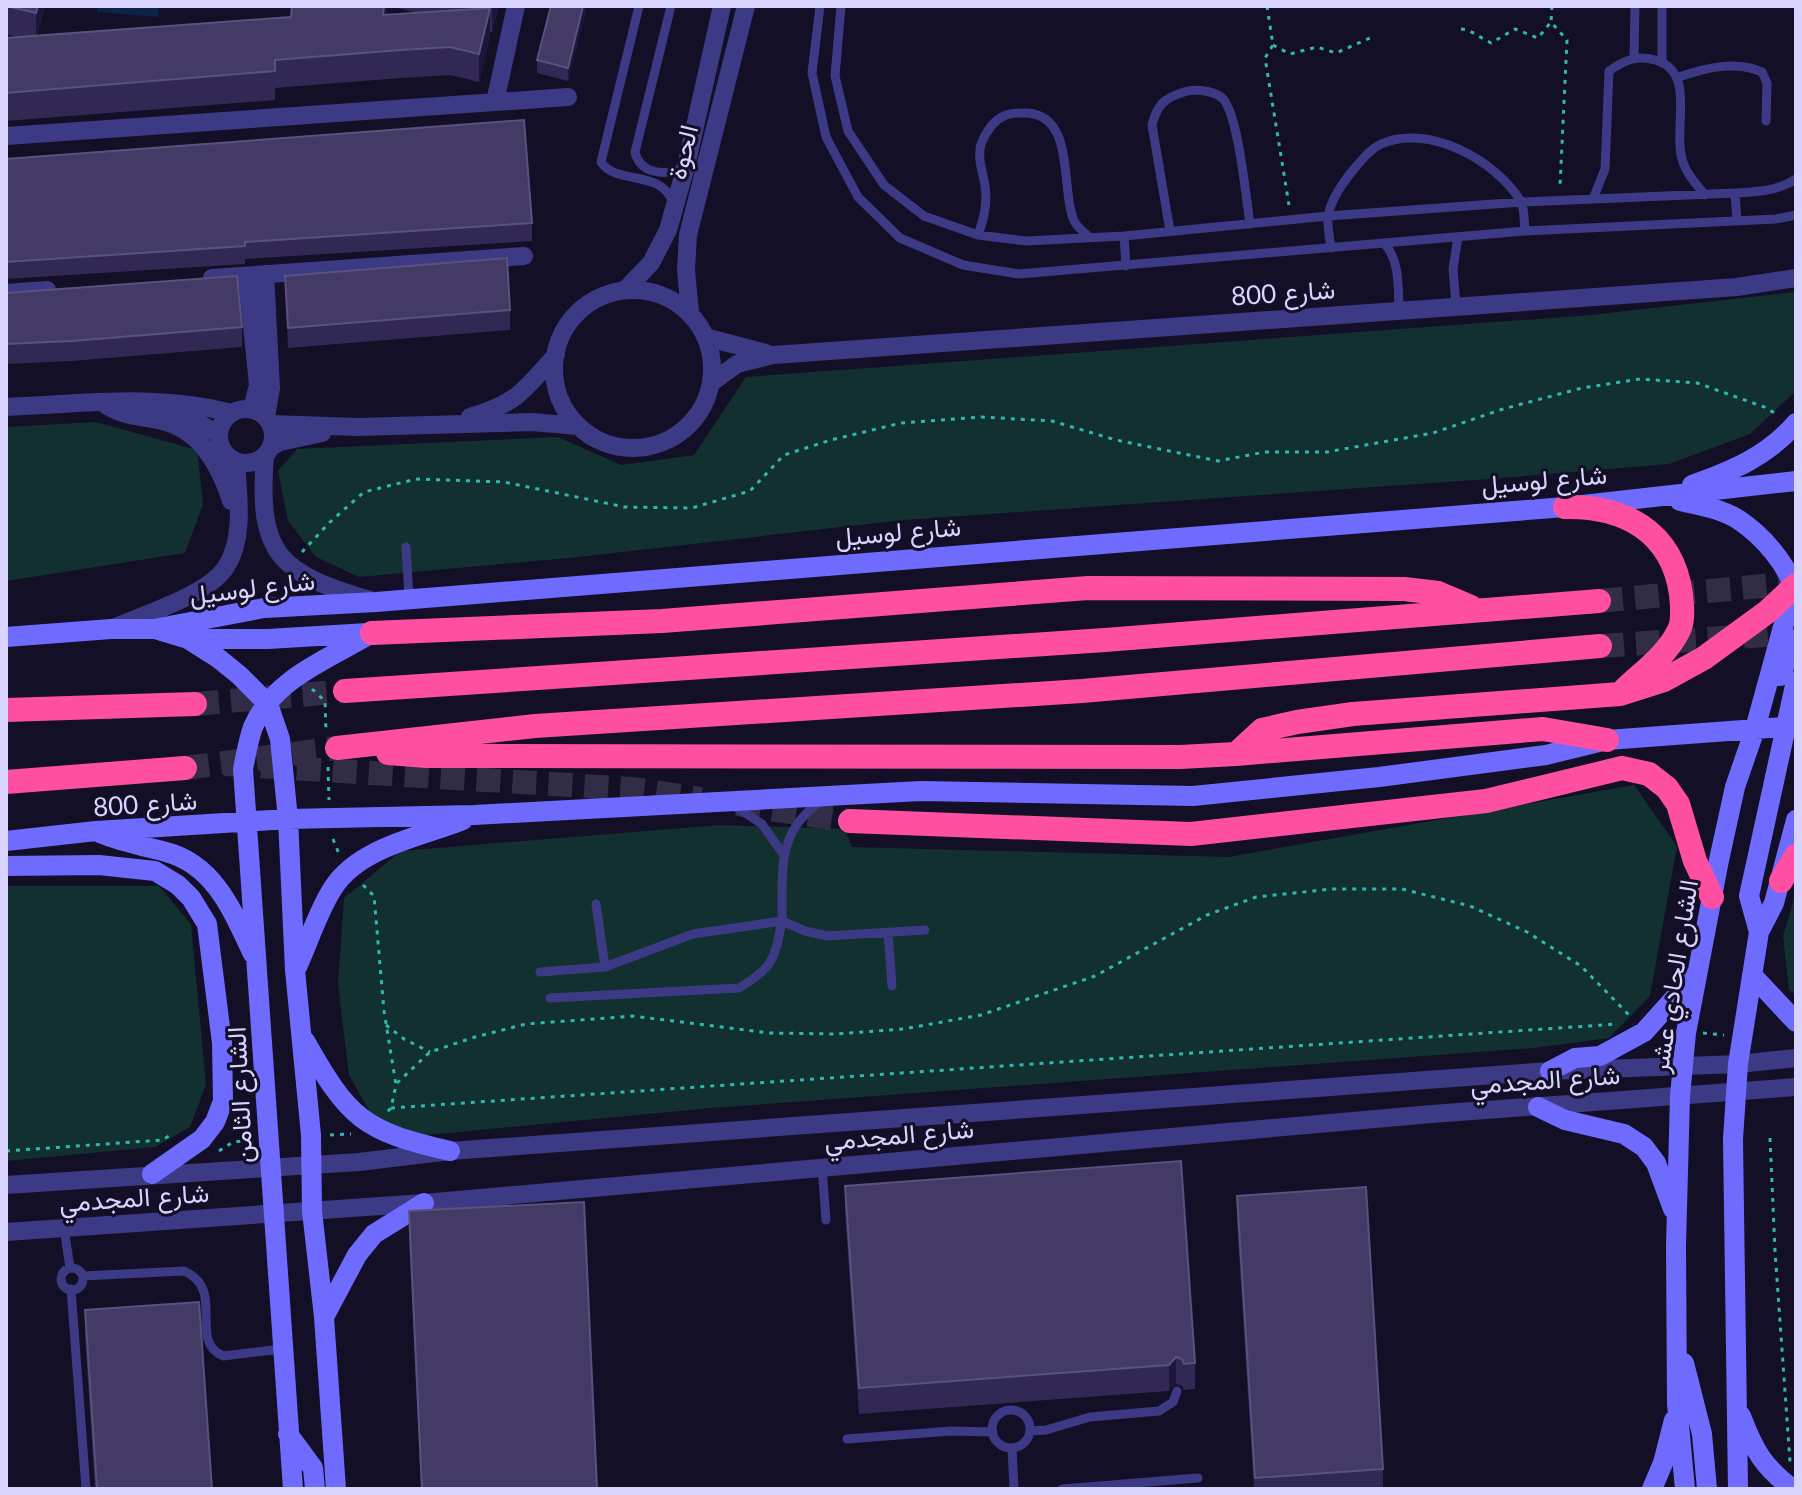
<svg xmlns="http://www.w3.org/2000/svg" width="1802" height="1495" font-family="Lato,Vazirmatn,sans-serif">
	<rect width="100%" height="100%" fill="#130f26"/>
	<path fill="#12302f" d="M1796,292V391L1750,434L1669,464L1489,479L904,520L569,558L359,577L316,557L288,521L278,471L297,449L558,437L621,465L694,455L746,377L1591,315Z
		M96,422L197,450L203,504L185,553L6,581V427Z
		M1634,785L1677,846L1650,996L1609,1038L1534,1048L711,1108L385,1139L349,1075L338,984L344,898L401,851L720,825L845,829L852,847L1228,857Z
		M6,886H159L191,924L206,1085L190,1127L155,1147L6,1161Z
		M1796,893V995L1789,990L1783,936Z"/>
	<path fill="#0c2248" d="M98,6H159L158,17L97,12Z"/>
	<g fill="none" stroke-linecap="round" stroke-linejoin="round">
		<path stroke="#312d47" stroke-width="24" stroke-dasharray="24 12" stroke-linecap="butt" d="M1599,601L1796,583
			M1600,646L1796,633
			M195,704L345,691
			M225,764L633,789L701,799
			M185,768L337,748
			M737,804L850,821"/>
		<path stroke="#2fb8b0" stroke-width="3" stroke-dasharray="4 6" stroke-linecap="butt" d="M1267,6L1273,45L1265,58L1289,205
			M1552,6L1551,22L1567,40L1560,186
			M1461,29L1468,30L1491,43L1515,29L1538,38L1551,22
			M1273,45L1290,54L1317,47L1336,53L1370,38
			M302,552L330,522L364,492L416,479L504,482L625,507L692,508L750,491L784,455L831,440L901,423L981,417L1052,421L1116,440L1218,461L1265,452H1327L1433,433L1503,409L1582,388L1640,379L1697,383L1767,408L1777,415
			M312,689L325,701L326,732
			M328,767L329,800
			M333,839L339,854
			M363,885L374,896L384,1011L396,1085L391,1108L386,1113
			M386,1025L404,1039L430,1052
			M1703,1033L1724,1035
			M397,1083L430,1052L475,1037L526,1024L633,1016L770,1033L836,1034L903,1029L981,1015L1095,976L1207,915L1256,897L1332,889H1402L1470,906L1527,932L1581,966L1630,1016
			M391,1108L1617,1024
			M330,1135L351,1134
			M1770,1138L1775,1251L1790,1462
			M6,1151L162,1140L169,1136
			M219,1151L233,1142L251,1140"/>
		<path stroke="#3d3a85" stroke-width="9" d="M639,6L601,162C617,186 659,168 673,202
			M671,6L635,152C640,174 665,176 683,168
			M820,6L812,73L826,137L858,197L900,238L963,265L1019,274L1525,231L1776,219L1796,215
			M841,6L835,76L848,131L884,185L924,216L978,235L1026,241L1124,236L1328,216L1522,202L1735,193C1756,192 1778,191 1796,179
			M1634,58L1635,6
			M1662,63V6
			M1679,77C1705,68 1736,60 1762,72L1767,83L1766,121
			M1735,193L1737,221
			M1593,199L1605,169L1609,71C1625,60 1636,55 1655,60C1699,72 1670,131 1684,165C1688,176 1698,186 1705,195
			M1170,231L1152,125C1157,105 1164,98 1184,92C1194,89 1212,90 1221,97C1238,109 1246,199 1250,224
			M978,235C984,219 988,203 985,186C983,172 977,159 981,144C985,133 994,120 1004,116C1011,112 1021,113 1028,113C1075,117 1061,188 1073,218C1075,226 1083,231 1089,237
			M1124,236L1126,266
			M1385,244C1400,262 1398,287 1399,310
			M1331,248C1330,239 1327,227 1328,217C1330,201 1344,181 1354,169C1362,160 1370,149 1381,144C1428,123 1495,160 1520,200C1525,208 1524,222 1525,231
			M1456,306L1453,269L1458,237
			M406,547L409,598
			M822,801C775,831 783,873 782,921L805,931L827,936L925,930
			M736,807L762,824L783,854
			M888,932L892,986
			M540,972L605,967
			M550,998L739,988C774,967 774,960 782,921L693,934L605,967L596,904
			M822,1167L826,1220
			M64,1228L70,1268
			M61 1279a11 11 0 1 1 22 0a11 11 0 1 1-22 0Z
			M83,1276L184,1271C227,1290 187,1340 223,1356L282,1349
			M71,1289L86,1489
			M992 1429a19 19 0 1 1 38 0a19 19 0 1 1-38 0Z
			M1030,1431L1046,1430L1090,1417L1159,1411L1173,1402L1177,1391
			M847,1439L951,1431L993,1432
			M1012,1448L1014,1489
			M1062,1489L1198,1478"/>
		<path stroke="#3d3a85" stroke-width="18" d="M495,102L516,6
			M6,136L568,97
			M265,274L271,388L266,417
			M247,276L258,385L252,409
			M212,278L524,256
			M625,290L651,263L668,230L686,166L722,6
			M554 369a79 79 0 1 1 158 0a79 79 0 1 1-158 0Z
			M6,293L47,290
			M690,313L686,270L688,235L746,6
			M705,337L766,353
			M711,383L737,364L773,355L1737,287L1796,278
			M103,403C122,417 140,416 162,421C201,430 220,466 231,501
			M167,405L218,434
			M6,407C81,404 158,393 231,413
			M219 436a27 27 0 1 1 54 0a27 27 0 1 1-54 0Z
			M470,417C518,403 523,391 556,355
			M270,424L358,427L532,422L578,426
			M271,447L280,442L322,433
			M265,456C257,555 279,573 370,600
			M111,629C143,615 208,595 226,567C245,538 238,495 236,462
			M6,1185L359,1162L450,1151L1550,1071L1738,1064L1796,1058
			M6,1232L424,1203L1432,1114L1796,1087"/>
		<path stroke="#6f6bff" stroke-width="20" d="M1692,485C1732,471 1768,456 1796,423
			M1680,501C1699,505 1722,509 1739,520C1763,536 1788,565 1796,593
			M158,630L188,639L218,658L239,675L268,704L280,739L288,819L295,970L311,1135L312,1211L324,1317L336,1489
			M6,637L111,629H154L264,608L376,602L1565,507L1796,481
			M188,639H268L368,633
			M1780,676L1796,639
			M100,833C122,842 143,846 166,852C215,865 233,912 253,954
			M6,841L96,831L288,819L474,815L921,791L1193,796L1379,777L1546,755L1607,740L1796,726
			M6,866L99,865L155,871L178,885L191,898L207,924L222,1043L223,1101L215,1122L202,1139L152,1174
			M1759,932L1749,896L1796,681
			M297,967C309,941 318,911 333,888C359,847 421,837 463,820
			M1753,976L1796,1022
			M305,1041C349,1119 363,1131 450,1151
			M1550,1071L1575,1058L1600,1056L1644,1032L1697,973
			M1538,1107L1565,1120L1624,1134L1644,1147L1656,1163L1673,1209
			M324,1317L357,1255L374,1234L424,1203
			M1684,1363L1702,1434L1707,1489
			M1741,1416C1754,1450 1763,1467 1793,1489
			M288,1434L313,1468L315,1489
			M293,1489L243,769C246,755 248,741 253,727C274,678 329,659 372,633
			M1652,1489L1663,1463L1674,1420
			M1685,1489L1677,1404L1676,1246L1680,1096L1686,1033L1719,860L1735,787L1755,729L1795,583
			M1738,1489L1733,1139L1738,1064L1759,932L1774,903L1796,820"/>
		<path stroke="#ff4fa3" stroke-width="24" d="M1565,507C1624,506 1672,531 1681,594C1682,605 1684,620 1679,630C1667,655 1644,671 1625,689
			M372,633L662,621L1088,588L1404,589L1438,593L1471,607
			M345,691L1105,640L1599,601
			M6,710L195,704
			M337,748L535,726L1082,691L1600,646
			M388,753L427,756L1180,757L1236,754L1543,729L1607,740
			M1236,754L1262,730L1297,722L1353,714L1620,694L1664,680L1704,658L1767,612L1796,585
			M6,782L185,768
			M850,821L1191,834L1486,801L1622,768L1649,774L1667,788L1678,804L1695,861L1712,897
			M1781,881L1796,856"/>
	</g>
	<path fill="#312854" d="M6,6H45L37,36L417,13L390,6H499L492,32H490V37L479,82L450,75L401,78L275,88V100L6,121V38L18,37L6,34Z
		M551,6H587L568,81L537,73V60Z
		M6,159L532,223V241L245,259V264L6,279Z
		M285,276L510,310V330L288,348Z
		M6,293L242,327V347L72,361L6,364Z
		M845,1186L1195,1363V1389L1184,1390L1182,1386L1176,1384L1169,1391L859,1414L845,1212Z
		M1237,1196L1383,1469V1489H1254L1237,1222Z
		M409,1211L597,1489H421L409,1238Z
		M85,1310L212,1489H95L85,1336Z"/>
	<path fill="#1d163a" d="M38,6H45L36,42V13Z
		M384,6H388L383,44V15Z
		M492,6H499L492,32Z
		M583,6H587L568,81V68Z
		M490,8V37L479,82V54Z
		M1176,1357V1384L1169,1391V1365Z"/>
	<path fill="#433a66" stroke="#5a527e" stroke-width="2" d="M7,6H38L36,13Z
		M292,6H384L383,15L490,8L479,54L450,47L401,50L275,60V71L6,93V38L291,17Z
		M551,6H583L568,68L537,60Z
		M524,120L532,223L245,242V246L6,262V159Z
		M507,258L510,310L288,328L285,276Z
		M237,276L242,327L72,341L6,344V293Z
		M1181,1161L1195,1363L1184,1364L1182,1359L1176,1357L1169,1365L859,1388L845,1186Z
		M1366,1187L1383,1469L1255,1478L1237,1196Z
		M584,1202L597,1489H422L409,1211Z
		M199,1302L212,1489H97L85,1310Z"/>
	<g text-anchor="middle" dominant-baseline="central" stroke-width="6" stroke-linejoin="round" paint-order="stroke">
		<g font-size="26" fill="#d9d4ff" stroke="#130f26">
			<text transform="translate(682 152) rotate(-76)">الحوة</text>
			<text transform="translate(1283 292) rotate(-4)">شارع 800</text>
			<text transform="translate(1544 479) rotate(-5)">شارع لوسيل</text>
			<text transform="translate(898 531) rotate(-5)">شارع لوسيل</text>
			<text transform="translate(252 587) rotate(-7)">شارع لوسيل</text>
			<text transform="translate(145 803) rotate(-4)">شارع 800</text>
			<text transform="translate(1673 976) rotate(-81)">الشارع الحادي عشر</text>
			<text transform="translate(1545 1079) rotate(-4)">شارع المجدمي</text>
			<text transform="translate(239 1095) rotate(-93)">الشارع الثامن</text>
			<text transform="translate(899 1134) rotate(-5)">شارع المجدمي</text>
			<text transform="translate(134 1197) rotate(-4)">شارع المجدمي</text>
		</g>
	</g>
	<rect width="1802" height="1495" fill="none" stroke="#d9d4ff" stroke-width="16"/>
</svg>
